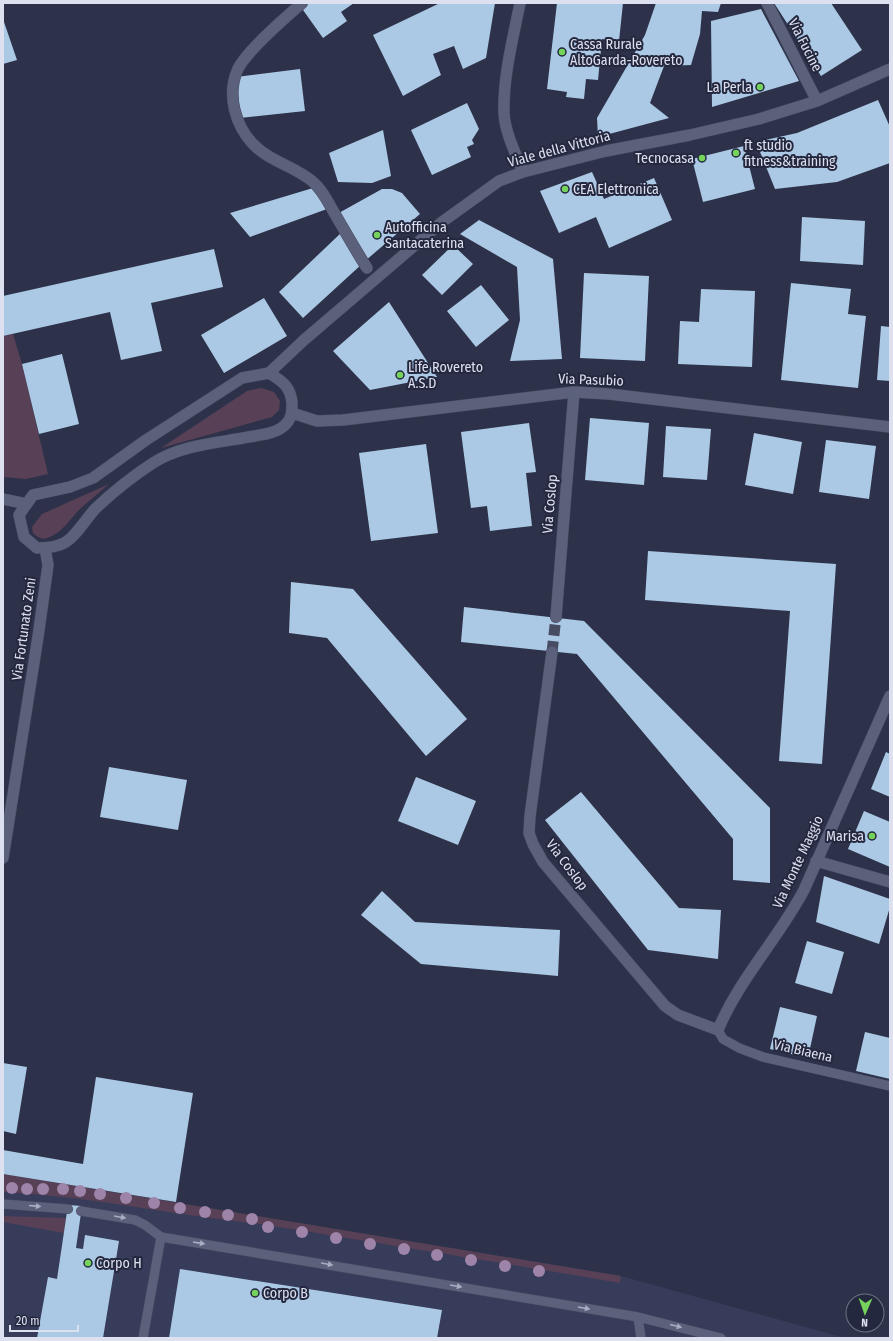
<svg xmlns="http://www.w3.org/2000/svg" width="893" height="1341" font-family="'Fira Sans Condensed',sans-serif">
	<rect width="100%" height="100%" fill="#2d324a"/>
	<path fill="#363c59" d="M3,1174L621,1276L845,1338H3Z"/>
	<path fill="#584056" d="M13,334L22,364L48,474L26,479L3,477V336Z
		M261,388L274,392L280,401L279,410L272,417L161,448L247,391Z
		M109,484C100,492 91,499 82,507C71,517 63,533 47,538C42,540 37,537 33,533L32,527L42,514Z
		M3,1174L621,1276L620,1283L543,1270L542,1275L535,1274V1269L508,1264V1269L502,1268V1263L475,1259L474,1264L467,1263L468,1258L441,1253L440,1258L434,1257V1252L407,1248L406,1252L400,1251V1247L374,1242L373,1248L366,1247V1241L339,1237L338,1242L333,1241V1236L306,1231L305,1236L298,1235L299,1230L272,1226L271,1230L265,1229V1225L262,1224C175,1216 90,1196 3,1192Z
		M3,1216L66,1218L64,1233L3,1222Z"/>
	<path fill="#abc9e5" d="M298,3H354L341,12L347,21L323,38Z
		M440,3H495L486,58L463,69L454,46L433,54L441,75L403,96L373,35Z
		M557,3H623L619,41L602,39L598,80L586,79L584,99L566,97L567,92L547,89Z
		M656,3H721L718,12L702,11L700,34L691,65L664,66L650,103L669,118L598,137L597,118L645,35Z
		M774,3H831L862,50L821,76Z
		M761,9L799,81L712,107L711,21Z
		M3,19L17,60L3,64Z
		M300,69L305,111L240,118L236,77Z
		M878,100L890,127V163L837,182L775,189L756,142L797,133Z
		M467,103L479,129L472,140L474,144L467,147L471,157L432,175L411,130Z
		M383,130L391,176L372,183L338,182L329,153Z
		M744,146L755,189L703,202L692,159Z
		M592,172L604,199L654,178L672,220L609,248L596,217L559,233L540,191Z
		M313,188L327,209L250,237L230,213Z
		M382,189H392L402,193L420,214L365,261L337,214Z
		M802,217L865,221L863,265L800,261Z
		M479,220L553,259L562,359L510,361L520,320L517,267L460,234Z
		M342,232L362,264L303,318L279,292Z
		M453,245L473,264L442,295L422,275Z
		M214,249L223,287L151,303L162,351L121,360L110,312L3,336V296Z
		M584,273L649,276L645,361L580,358Z
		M791,283L851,289L848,314L866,316L858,388L781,380Z
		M481,285L509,320L476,347L447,311Z
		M701,289L755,291L752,367L678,364L680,321L699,322Z
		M264,298L287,336L224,373L201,335Z
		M389,302L437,377L370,390L333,351Z
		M881,326L890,327V381L877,380Z
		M62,354L79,424L39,434L22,364Z
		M590,418L649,423L644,485L585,480Z
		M529,423L536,472L526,473L532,526L490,531L487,506L471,508L461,432Z
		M666,426L711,429L707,480L663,477Z
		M754,433L802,442L793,494L745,485Z
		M826,440L876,446L869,499L819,492Z
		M426,444L438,533L371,541L359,453Z
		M648,551L836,564L822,764L779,761L790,611L645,600Z
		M291,582L353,589L467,719L426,756L327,638L289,633Z
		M464,607L584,621L770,808V883L733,880V839L577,654L461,642Z
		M886,752L890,754V797L871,789Z
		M109,767L187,780L178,830L100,817Z
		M416,777L476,801L458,845L398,821Z
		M581,792L679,908L721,910L718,959L648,950L545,820Z
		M864,811L890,822V867L848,849Z
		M824,876L890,899V907L879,944L816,922Z
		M382,891L415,922L560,930L558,976L421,964L361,915Z
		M807,941L844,952L832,994L795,983Z
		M780,1007L817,1016L808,1058L770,1049Z
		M865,1032L890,1038V1079L856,1071Z
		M3,1063L27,1067L16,1134L3,1131Z
		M96,1077L193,1093L176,1202L3,1174V1150L83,1164Z
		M68,1205L82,1206L76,1248L83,1249L85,1235L119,1241L103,1338H37L48,1277L57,1279Z
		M180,1269L442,1310L437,1338H169Z"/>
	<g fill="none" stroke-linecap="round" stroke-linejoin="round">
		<path stroke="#474c63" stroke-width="11" stroke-dasharray="11 5.5" stroke-linecap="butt" d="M552,652L556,617"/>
		<defs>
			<path id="service" d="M718,1030L723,1039L739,1048L763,1057L890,1086
				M3,1204L68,1209
				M81,1211L135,1220L145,1225L161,1237L638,1317L721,1338
				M638,1317L641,1338
				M143,1338L161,1237"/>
			<path id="minor" d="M302,3C286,17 244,53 237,71C227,95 235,125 253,144C269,161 294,166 312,181C323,190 329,204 336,216C346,233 356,251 367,268
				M520,3C513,39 503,76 504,113C505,133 516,154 523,172
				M767,3L817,101
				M269,373L304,340L442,222L499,181L523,172L606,151L690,135L759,119L817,101L890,69
				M556,617L574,392
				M552,652L530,816L529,833L533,844L543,862L665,1006L678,1015L718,1030C739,979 778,939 804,890L890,696
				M3,858L38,637L48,565L45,548
				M816,861L890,882"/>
			<path id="tertiary" d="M269,373C282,381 290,386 292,402C292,411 292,418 286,424C276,435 257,435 243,438C214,443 179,446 153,463C133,476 114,491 96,508C87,517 75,538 64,543C57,547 45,548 37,548L24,537L19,515L33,495L70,487L93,478L146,440L242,378Z
				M292,413L317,421L343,420L574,392L609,394L890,427
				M3,499L27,504"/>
		</defs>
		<use href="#service" stroke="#494d61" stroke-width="10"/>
		<use href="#minor" stroke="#494d61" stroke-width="12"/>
		<use href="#tertiary" stroke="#494d61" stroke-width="12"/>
		<use href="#service" stroke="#5b617b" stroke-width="9"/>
		<use href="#minor" stroke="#5b617b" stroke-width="11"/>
		<use href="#tertiary" stroke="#5b617b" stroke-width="11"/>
	</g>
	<g fill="#9d84a8">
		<circle cx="12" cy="1188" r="6"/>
		<circle cx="27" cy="1189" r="6"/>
		<circle cx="43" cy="1189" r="6"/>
		<circle cx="63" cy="1189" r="6"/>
		<circle cx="80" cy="1191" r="6"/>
		<circle cx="100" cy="1194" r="6"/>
		<circle cx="126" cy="1198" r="6"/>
		<circle cx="154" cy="1203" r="6"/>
		<circle cx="180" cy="1208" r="6"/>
		<circle cx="205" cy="1212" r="6"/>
		<circle cx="228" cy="1215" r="6"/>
		<circle cx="252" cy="1219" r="6"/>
		<circle cx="268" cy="1227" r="6"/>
		<circle cx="302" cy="1232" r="6"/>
		<circle cx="336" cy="1238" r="6"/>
		<circle cx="370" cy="1244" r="6"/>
		<circle cx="404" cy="1249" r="6"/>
		<circle cx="437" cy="1255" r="6"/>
		<circle cx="471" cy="1260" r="6"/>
		<circle cx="505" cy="1266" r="6"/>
		<circle cx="539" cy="1271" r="6"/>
	</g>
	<defs><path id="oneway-solid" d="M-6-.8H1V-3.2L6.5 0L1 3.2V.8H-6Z"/></defs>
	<g fill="#a8adc1">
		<use href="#oneway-solid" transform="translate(35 1206) rotate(5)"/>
		<use href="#oneway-solid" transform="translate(120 1217) rotate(10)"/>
		<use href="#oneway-solid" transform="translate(199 1243) rotate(9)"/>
		<use href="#oneway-solid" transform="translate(327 1264) rotate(10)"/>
		<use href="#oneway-solid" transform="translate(456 1286) rotate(10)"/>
		<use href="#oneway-solid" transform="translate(584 1308) rotate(10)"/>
		<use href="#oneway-solid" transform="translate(676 1326) rotate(14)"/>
	</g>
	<g fill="#75d25b" stroke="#24283f" stroke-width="1.5">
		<circle cx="562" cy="52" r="4"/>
		<circle cx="760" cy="87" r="4"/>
		<circle cx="736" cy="153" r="4"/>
		<circle cx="702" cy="158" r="4"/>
		<circle cx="565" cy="189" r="4"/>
		<circle cx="377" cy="235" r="4"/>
		<circle cx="400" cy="375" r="4"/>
		<circle cx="872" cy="836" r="4"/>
		<circle cx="88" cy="1263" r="4"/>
		<circle cx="255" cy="1293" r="4"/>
	</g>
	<g text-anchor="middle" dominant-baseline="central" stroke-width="4" stroke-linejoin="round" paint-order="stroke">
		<g font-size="14" fill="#dce0ef" stroke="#24283f" text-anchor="start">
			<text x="570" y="44">Cassa Rurale<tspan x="570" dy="16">AltoGarda-Rovereto</tspan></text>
			<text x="752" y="87" text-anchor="end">La Perla</text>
			<text x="744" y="145">ft studio<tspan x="744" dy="16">fitness&amp;training</tspan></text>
			<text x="694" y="158" text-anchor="end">Tecnocasa</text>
			<text x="573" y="189">CEA Elettronica</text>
			<text x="385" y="227">Autofficina<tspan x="385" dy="16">Santacaterina</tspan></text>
			<text x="408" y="367">Life Rovereto<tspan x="408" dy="16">A.S.D</tspan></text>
			<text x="864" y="836" text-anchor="end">Marisa</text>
			<text x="96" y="1263">Corpo H</text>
			<text x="263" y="1293">Corpo B</text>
		</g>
		<g font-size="14" fill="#dce0ef" stroke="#24283f">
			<text transform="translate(805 45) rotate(63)">Via Fucine</text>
			<text transform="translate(559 149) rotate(-15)">Viale della Vittoria</text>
			<text transform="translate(591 380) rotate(2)">Via Pasubio</text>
			<text transform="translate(550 504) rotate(-85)">Via Coslop</text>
			<text transform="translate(24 629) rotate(-82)">Via Fortunato Zeni</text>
			<text transform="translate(798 862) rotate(-65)">Via Monte Maggio</text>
			<text transform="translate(567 865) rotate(53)">Via Coslop</text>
			<text transform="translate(803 1051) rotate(13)">Via Biaena</text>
		</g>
	</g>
	<rect width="893" height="1341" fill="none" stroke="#dce0ef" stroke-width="8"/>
	<g transform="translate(865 1313) rotate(182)"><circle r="19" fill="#24283f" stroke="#6e7285"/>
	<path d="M0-3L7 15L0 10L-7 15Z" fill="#75d25b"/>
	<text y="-6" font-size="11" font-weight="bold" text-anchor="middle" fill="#dce0ef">N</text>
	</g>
	<path d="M10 1325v6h68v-6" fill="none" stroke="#dce0ef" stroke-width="2"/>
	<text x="16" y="1325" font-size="12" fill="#dce0ef" stroke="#24283f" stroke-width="3" paint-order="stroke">20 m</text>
</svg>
